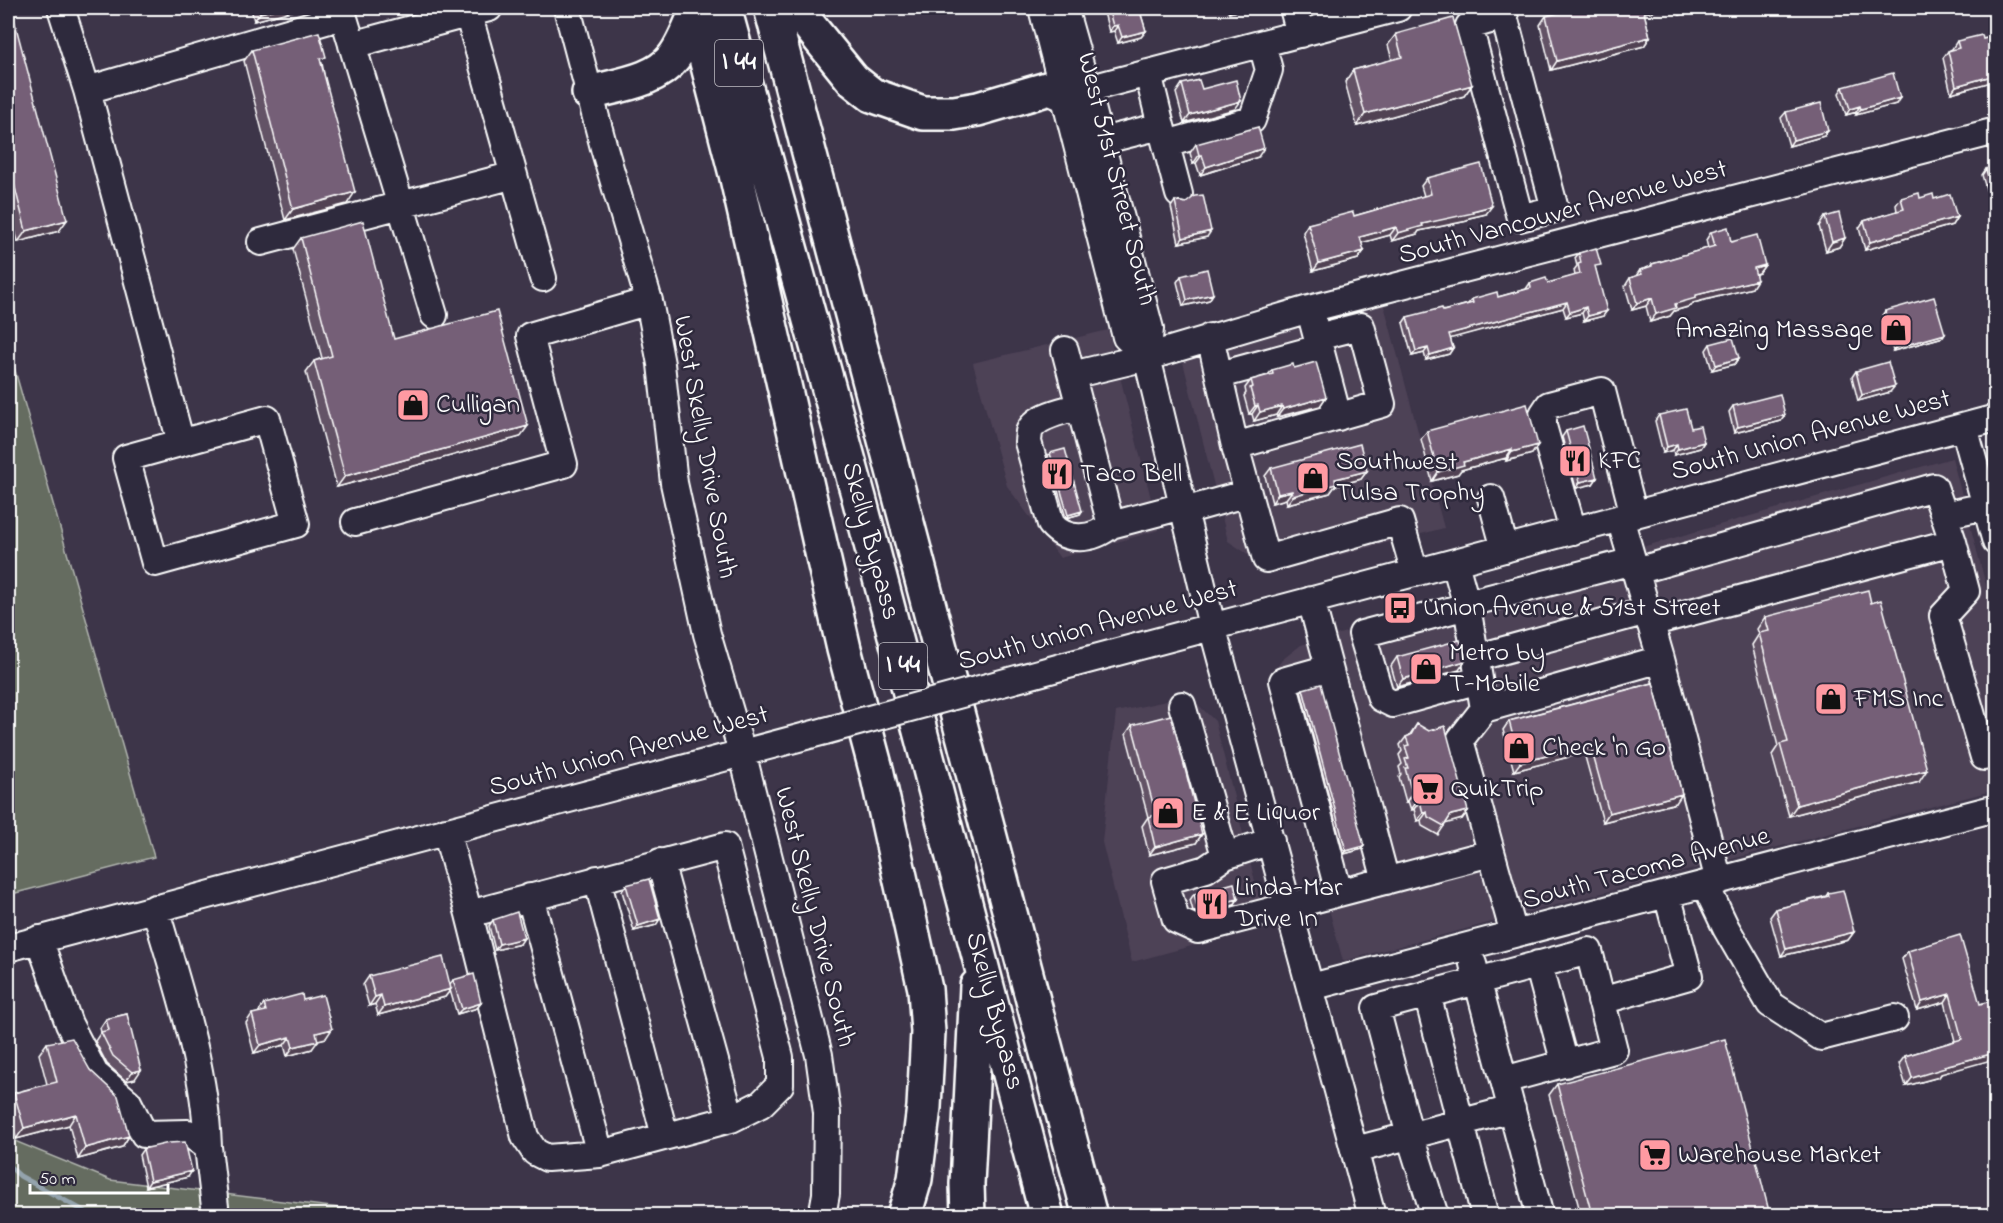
<svg xmlns="http://www.w3.org/2000/svg" width="2003" height="1223" font-family="'Indie Flower',sans-serif">
	<rect width="100%" height="100%" fill="#3d3549"/>
	<filter id="ink" filterUnits="userSpaceOnUse"><feTurbulence type="fractalNoise" baseFrequency=".0167" numOctaves="2"/><feDisplacementMap in="SourceGraphic" scale="12" xChannelSelector="R" yChannelSelector="G"/><feConvolveMatrix kernelMatrix="1 2 1 2 8 2 1 2 1" color-interpolation-filters="sRGB"/></filter>
	<g filter="url(#ink)">
		<path fill="#4e4257" d="M1384,305L1444,528L1275,572L1228,541L1182,358Z
			M1108,330L1159,530L1060,558L1007,486L973,363Z
			M1952,458L1995,619V790L1343,961L1272,697L1275,670L1282,660L1301,645Z
			M1189,696L1215,721L1266,926L1132,962L1102,842L1116,712Z"/>
		<path fill="#656c60" stroke="#b2b6b0" stroke-width="1.5" d="M8,346L154,857L8,895Z
			M8,1121L17,1142L110,1180L397,1215H8Z"/>
		<g fill="none" stroke-linecap="round" stroke-linejoin="round">
			<path stroke="#94a3ad" stroke-width="5" d="M8,1165L20,1176L93,1216"/>
			<defs>
				<path id="minor" d="M61,8L87,90L181,443
					M341,8L434,315
					M567,8L604,148L649,301L661,364L674,483L707,634L742,752L819,1055L827,1113L826,1194L822,1216
					M1042,8L1126,337L1147,357
					M1064,8L1087,89L1150,329L1147,357L1212,626L1372,1216
					M1293,8L1300,34
					M468,13L543,278
					M1504,16L1555,209L1520,218L1469,26Z
					M352,45L489,8
					M1087,89L1398,8
					M87,90L343,16
					M1161,126L1179,194
					M1101,141L1161,126L1148,73
					M1166,144L1252,120L1269,70L1262,44
					M261,242L514,175
					M1313,322L1338,417
					M1210,337L1235,446L1382,404L1361,326L1317,337
					M1065,350L1111,525
					M1072,375L1147,357L1309,309L1996,131
					M1220,375L1319,348
					M1080,406C1065,411 1035,415 1029,432C1029,432 1028,441 1028,442L1051,524C1067,543 1093,540 1111,525L1183,506
					M267,419L296,524L155,563L126,458Z
					M1964,427L1996,542
					M1235,446L1266,559L1400,521L1415,573
					M1491,498L1505,549
					M1184,511L1248,493
					M355,522L564,464L530,336L649,301
					M1573,531L1543,426V414L1549,405L1602,391L1634,515
					M1953,542L1966,591L1943,616L1984,757L1996,754
					M1455,563L1467,606L1484,709L1460,740L1514,934
					M1636,571L1934,487L1944,515
					M1311,600L1386,881
					M1466,604L1633,561
					M1467,606L1362,634L1381,698L1393,704L1479,680
					M1650,623L1953,542L1944,515L1986,506
					M1475,658L1647,611
					M1661,659L1719,881
					M1061,667L1996,418
					M1329,668L1283,681L1339,893
					M1182,705L1225,856L1271,841
					M1484,709L1661,659L1620,518
					M446,831L469,914L525,1137L535,1152L547,1158L600,1154L731,1119L761,1104L780,1085V1057L725,846L469,914
					M1225,856L1206,869L1165,881L1176,920L1198,930L1491,853
					M660,862L731,1119
					M597,879L665,1136
					M1705,884L1726,928L1770,1004L1821,1037L1895,1018
					M530,897L600,1154
					M39,939L69,1024L95,1074L128,1102L144,1134L188,1133L208,1147C205,1065 178,987 155,908
					M8,948L825,731
					M1473,964L1540,1216
					M1538,964L1565,1064
					M1311,987L1996,808
					M1427,994L1485,1216
					M1601,1001L1689,976L1667,894
					M208,1147L215,1207L214,1216
					M1355,1150L1512,1109
					M1435,1216L1410,1136L1376,1008L1589,951L1614,1050L1504,1080"/>
				<path id="highway" d="M693,8L736,174L844,649L877,773L925,989L928,1032L924,1107L915,1179L904,1216
					M724,8L859,498L1047,1216
					M771,8L1090,1216
					M803,8L807,23L853,80L872,95L923,113H954L978,109L1050,88L1064,94L1087,89
					M589,93C617,85 655,82 674,57C683,45 689,29 695,15
					M968,1216L967,1184L977,986"/>
			</defs>
			<use href="#minor" stroke="#fff" stroke-width="30"/>
			<use href="#highway" stroke="#fff" stroke-width="38"/>
			<use href="#minor" stroke="#2f2a3d" stroke-width="26"/>
			<use href="#highway" stroke="#2f2a3d" stroke-width="33"/>
			<defs>
				<path id="minor-bridge" d="M825,731L1061,667"/>
			</defs>
			<use href="#minor-bridge" stroke="#fff" stroke-width="30" stroke-linecap="butt"/>
			<use href="#minor-bridge" stroke="#2f2a3d" stroke-width="26"/>
		</g>
		<path fill="#645266" stroke="#fff" stroke-width="1.5" d="M8,8L59,231L18,242L8,202Z
			M251,8H302L254,21Z
			M1103,8H1139L1146,31L1141,37L1118,43L1114,31L1109,32Z
			M1227,8H1251L1229,13Z
			M1574,8H1666L1644,13L1650,37L1644,46L1551,70L1540,25L1546,16L1574,9Z
			M1678,8H1696L1693,11L1680,15Z
			M1396,34L1472,85L1464,96L1357,126L1345,82L1353,70L1392,60L1388,45Z
			M1995,36V81L1951,93L1943,58L1948,51L1952,49L1957,41L1983,39Z
			M252,50L322,63L347,204L285,220L244,61Z
			M1182,84L1235,109L1184,123L1176,93Z
			M1843,87L1896,104L1856,115V112L1846,115L1839,93Z
			M1786,112L1824,136L1789,146L1781,118Z
			M1196,144L1258,157L1200,175L1196,163L1193,164L1190,153Z
			M1986,169L1995,197L1989,199L1982,175Z
			M1427,178L1486,214L1469,218L1467,221L1419,231L1417,234L1392,241L1390,235L1361,243L1364,251L1358,259L1313,271L1303,232L1308,224L1354,216L1424,196L1421,186Z
			M1901,198H1920L1934,199L1957,217L1952,225L1865,250L1859,228L1864,221L1897,211L1896,205Z
			M1175,201L1186,203L1207,237L1179,243L1171,207Z
			M1825,217L1845,238L1839,247L1826,251L1819,226Z
			M1711,232L1731,242L1765,265L1759,273L1756,274L1752,288L1693,303L1691,306L1674,311L1670,316L1650,322L1646,306L1632,310L1625,286L1630,278L1636,276L1640,270L1650,267L1652,264L1708,248L1706,240Z
			M301,238L394,339L520,437L337,487L306,372L314,361L322,358L293,249Z
			M1579,253L1596,270L1603,316L1584,321L1582,313L1566,317L1563,308L1450,338L1453,348L1449,354L1426,360L1424,353L1412,356L1403,323L1407,317L1443,311L1468,304L1472,299L1498,297L1526,289L1530,283H1548L1575,276L1574,270L1577,266L1575,258Z
			M1181,276L1213,294L1209,300L1183,306L1177,282Z
			M1885,311L1945,334L1943,337L1893,351L1883,314Z
			M1710,344L1739,358L1735,364L1712,370L1706,350Z
			M1294,368L1326,397L1320,406L1277,417L1276,415L1254,421L1252,414H1249L1244,396L1246,393L1245,388L1251,380L1268,375L1272,370Z
			M1856,371L1890,392L1858,401L1852,377Z
			M1733,406L1785,415L1781,421L1734,433L1729,412Z
			M1659,415L1691,428L1704,442L1700,448L1674,455L1673,450L1663,453L1655,421Z
			M1427,431L1532,454L1506,461V458L1461,470L1458,474L1432,481L1421,439Z
			M1566,431L1597,478L1593,484L1576,488L1562,437Z
			M1050,453L1082,511L1080,514L1066,518L1048,456Z
			M1271,468L1367,471L1361,479L1335,486L1330,493L1287,504L1286,499L1272,503L1265,476Z
			M1765,617L1919,782L1789,816L1772,755L1778,746L1752,645L1759,634L1757,629Z
			M1397,657L1459,670L1397,687L1391,666Z
			M1653,683L1676,803L1603,822L1584,753L1514,771L1503,730L1509,721Z
			M1303,689L1362,849L1344,854L1301,691Z
			M1417,724L1468,811L1462,819L1446,823L1438,835L1422,826L1421,820L1417,821L1414,809L1411,810L1408,801L1406,802L1399,777L1401,774L1399,767L1402,764L1399,755L1402,751L1400,745L1406,737L1409,736Z
			M1132,725L1202,834L1196,843L1149,855L1142,826L1148,817L1126,734Z
			M626,885L656,925L634,931L622,891Z
			M1828,893L1854,932L1848,940L1781,956L1770,917L1776,909L1826,896Z
			M1194,894L1238,899L1234,905L1199,914L1193,911L1190,900Z
			M493,920L520,944L495,950L489,926Z
			M1908,951L1980,1004L1995,1000L1939,1077L1906,1086L1899,1064L1905,1056L1955,1041L1945,1002L1917,1010L1902,959Z
			M369,976L450,984L453,980L481,1003L477,1008L457,1014L450,990L445,997L378,1015L375,1004L369,1006L363,985Z
			M303,1000L326,1038L317,1040L312,1049L287,1056L284,1045L254,1053L246,1023L252,1014L258,1013L264,1004Z
			M127,1014L135,1079L126,1081L107,1064L95,1041L101,1032L100,1028L106,1019Z
			M47,1043L90,1070L129,1136L122,1147L78,1159L69,1125L16,1139L8,1107V1103L14,1093L47,1084L39,1054Z
			M1557,1084L1770,1215H1581L1549,1095Z
			M143,1149L188,1177L146,1187L139,1155Z"/>
		<path fill="#514253" stroke="#fff" stroke-width="1.5" d="M279,8H302L254,21L260,13Z
			M1233,8H1251L1229,13Z
			M1642,8H1666L1636,15Z
			M1685,8H1696L1693,11L1680,15Z
			M1118,25L1114,31L1109,32L1113,26Z
			M1146,31L1141,37L1118,43L1122,37Z
			M1650,37L1644,46L1551,70L1557,61Z
			M1995,75V81L1951,93L1956,86Z
			M1472,85L1464,96L1357,126L1365,114Z
			M1900,98L1896,104L1856,115L1861,109Z
			M1241,101L1235,109L1184,123L1190,115Z
			M1860,106L1856,112L1846,115L1850,109Z
			M1828,131L1824,136L1789,146L1793,140Z
			M1264,148L1258,157L1200,175L1206,167Z
			M1199,155H1202L1196,163L1193,164Z
			M355,192L347,204L285,220L293,209Z
			M1995,193V197L1989,199L1993,194Z
			M1492,206L1486,214L1469,218L1467,221L1419,231L1417,234L1392,241L1398,233L1422,224Z
			M1957,217L1952,225L1865,250L1870,242Z
			M67,220L59,231L18,242L26,231Z
			M1396,227L1390,235L1354,245L1360,237Z
			M1211,231L1207,237L1179,243L1183,238Z
			M1845,238L1839,247L1826,251L1832,242Z
			M1364,251L1358,259L1313,271L1319,263Z
			M1765,265L1759,273L1749,276L1754,268Z
			M1757,280L1752,288L1693,303L1691,306L1674,311L1670,316L1650,322L1656,314L1675,304L1696,295Z
			M1213,294L1209,300L1183,306L1187,300Z
			M1652,298L1646,306L1632,310L1637,303Z
			M1567,302L1563,308L1445,340L1449,334Z
			M1586,307L1582,313L1566,317L1570,312Z
			M1607,311L1603,316L1584,321L1588,316Z
			M1945,334L1943,337L1893,351L1895,348Z
			M1428,348L1424,353L1412,356L1416,351Z
			M1453,348L1449,354L1426,360L1430,355Z
			M1739,358L1735,364L1712,370L1716,365Z
			M1895,386L1890,392L1858,401L1862,395Z
			M1326,397L1320,406L1277,417L1283,409Z
			M1258,405L1252,414H1249L1255,406Z
			M1282,406L1276,415L1254,421L1260,412Z
			M1785,415L1781,421L1734,433L1738,427Z
			M528,426L520,437L337,487L345,476Z
			M1704,442L1700,448L1674,455L1678,449Z
			M1677,444L1673,450L1663,453L1667,447Z
			M1538,445L1532,454L1506,461L1512,452Z
			M1512,449L1506,458L1461,470L1458,474L1432,481L1438,472L1463,462Z
			M1367,471L1361,479L1335,486L1330,493L1287,504L1293,496L1335,479Z
			M1597,478L1593,484L1576,488L1580,482Z
			M1292,491L1286,499L1272,503L1278,494Z
			M1082,511L1080,514L1066,518L1068,515Z
			M1465,661L1459,670L1397,687L1403,679Z
			M1590,744L1584,753L1514,771L1520,763Z
			M1927,770L1919,782L1789,816L1797,805Z
			M1412,793H1414L1408,801L1406,802Z
			M1682,794L1676,803L1603,822L1609,813Z
			M1417,801H1420L1414,809L1411,810Z
			M1468,811L1462,819L1445,824L1451,815Z
			M1427,812L1421,820L1417,821L1423,813Z
			M1202,834L1196,843L1149,855L1155,847Z
			M1364,846L1362,849L1344,854L1346,851Z
			M1238,899L1234,905L1199,914L1203,908Z
			M660,919L656,925L634,931L638,926Z
			M1854,932L1848,940L1781,956L1786,949Z
			M524,938L520,944L495,950L499,944Z
			M451,989L445,997L378,1015L384,1007Z
			M1950,994L1945,1002L1917,1010L1922,1002Z
			M381,995L375,1004L369,1006L375,997Z
			M481,1003L477,1008L457,1014L462,1009Z
			M332,1029L326,1038L310,1042L316,1033Z
			M290,1037L284,1045L254,1053L260,1045Z
			M318,1041L312,1049L287,1056L293,1047Z
			M1995,1053V1059L1941,1074L1939,1077L1906,1086L1912,1078L1944,1066Z
			M141,1070L135,1079L126,1081L132,1072Z
			M76,1114L69,1125L16,1139L24,1128Z
			M129,1136L122,1147L78,1159L85,1148Z
			M192,1171L188,1177L146,1187L150,1181Z"/>
		<path fill="#745f77" stroke="#fff" stroke-width="1.5" d="M8,8H11L67,220L26,231L8,160Z
			M259,8H279L260,13Z
			M1108,8H1139L1146,31L1122,37L1118,25L1113,26Z
			M1580,8H1643L1650,37L1557,61L1546,16Z
			M1453,18L1472,85L1365,114L1353,70L1402,57L1396,34Z
			M319,32L326,57L320,59L355,192L293,209L252,50Z
			M1982,35L1983,39L1995,36V75L1956,86L1948,51L1959,48L1957,41Z
			M1893,73L1900,98L1861,109L1860,106L1850,109L1843,87Z
			M1199,80L1202,89L1236,80L1241,101L1190,115L1182,84Z
			M1821,103L1828,131L1793,140L1786,112Z
			M1258,127L1264,148L1206,167L1202,155H1199L1196,144Z
			M1481,164L1492,206L1472,211L1473,213L1422,224L1423,226L1398,233L1396,227L1360,237L1364,251L1319,263L1308,224L1353,212L1354,216L1431,194L1427,178Z
			M1995,166V193L1993,194L1986,169Z
			M1919,193L1920,198L1933,194L1934,199L1950,194L1957,217L1870,242L1864,221L1904,209L1901,198Z
			M1203,195L1211,231L1183,238L1175,201L1186,203L1195,196Z
			M1839,213L1845,238L1832,242L1825,217Z
			M363,221L394,339L497,311L528,426L345,476L314,361L332,356L301,238Z
			M1728,227L1731,242L1757,235L1765,265L1754,268L1757,280L1696,295V298L1675,304L1676,308L1656,314L1652,298L1637,303L1630,278L1642,274L1640,270L1652,266V264L1715,246L1711,232Z
			M1596,248L1601,265L1595,266L1607,311L1588,316L1586,307L1570,312L1567,302L1449,334L1453,348L1430,355L1428,348L1416,351L1407,317L1442,308L1443,311L1473,303L1472,299L1497,292L1498,297L1531,288L1530,283L1546,278L1548,283L1580,274L1578,264L1581,263L1579,253Z
			M1207,269L1213,294L1187,300L1181,276Z
			M1934,297L1945,334L1895,348L1885,311Z
			M1733,338L1739,358L1716,365L1710,344Z
			M1316,362L1326,397L1283,409L1282,406L1260,412L1258,405L1255,406L1250,388L1253,387L1251,380L1273,374L1272,370L1293,364L1294,368Z
			M1888,362L1895,386L1862,395L1856,371Z
			M1780,394L1785,415L1738,427L1733,406Z
			M1527,404L1538,445L1512,452V449L1463,462L1464,465L1438,472L1427,431Z
			M1686,409L1691,428L1700,426L1704,442L1678,449L1677,444L1667,447L1659,415Z
			M1583,426L1597,478L1580,482L1566,431Z
			M1360,444L1367,471L1335,479L1336,484L1293,496L1292,491L1278,494L1271,468Z
			M1065,449L1082,511L1068,515L1050,453Z
			M1868,590L1871,603L1881,600L1927,770L1797,805L1780,744L1788,742L1759,633L1769,631L1765,617Z
			M1460,640L1465,661L1403,679L1397,657Z
			M1653,683L1682,794L1609,813L1590,744L1520,763L1509,721Z
			M1321,684L1364,846L1346,851L1303,689Z
			M1171,715L1202,834L1155,847L1148,817L1156,815L1132,725Z
			M1417,724L1429,731L1445,726L1468,811L1451,815L1444,826L1428,817L1427,812L1423,813L1420,801H1417L1414,793H1412L1405,768H1408L1405,759L1409,758L1405,746L1409,745L1406,737L1411,735Z
			M649,879L660,919L638,926L626,885Z
			M1234,883L1238,899L1203,908L1197,906L1194,894Z
			M1843,890L1854,932L1786,949L1776,909L1829,896L1828,893Z
			M517,912L524,938L499,944L493,920Z
			M1960,935L1980,1004L1995,1000V1053L1944,1066L1945,1068L1912,1078L1905,1056L1962,1039L1950,994L1922,1002L1908,951Z
			M443,957L451,989L384,1007L381,995L375,997L369,976Z
			M474,974L481,1003L462,1009L453,980Z
			M302,994L303,1000L323,995L332,1029L316,1033L318,1041L293,1047L290,1037L260,1045L252,1014L266,1011L264,1004Z
			M127,1014L141,1070L132,1072L113,1056L101,1032L109,1030L106,1019Z
			M72,1038L90,1070L118,1096L129,1136L85,1148L76,1114L24,1128L14,1093L57,1082L47,1043Z
			M1725,1039L1770,1215H1592L1557,1084Z
			M185,1142L192,1171L150,1181L143,1149L169,1143Z"/>
	</g>
	<defs>
		<symbol id="shop-square" viewBox="-11 -11 22 22"><rect x="-9" y="-9" width="18" height="18" rx="4" fill="#ff9aa2" stroke="#2f2a3d"/><path d="M-5-2.5h2.3a2.7 3.5 0 0 1 5.4 0H5L5.5 6h-11ZM-1.5-2.5h3a1.5 2.3 0 0 0-3 0Z" fill="#111"/></symbol>
		<symbol id="restaurant-square" viewBox="-11 -11 22 22"><rect x="-9" y="-9" width="18" height="18" rx="4" fill="#ff9aa2" stroke="#2f2a3d"/><path d="M-5-6h1v4h1v-4h1v4h1v-4h1v5L-1.5 .5V6h-2V.5L-5-1ZM5-6V6H3V1.5H1.5Q1.5-4 5-6Z" fill="#111"/></symbol>
		<symbol id="bus-square" viewBox="-11 -11 22 22"><rect x="-9" y="-9" width="18" height="18" rx="4" fill="#ff9aa2" stroke="#2f2a3d"/><path d="M-5-6H5V4H4V6H2V4H-2V6H-4V4H-5ZM-3.5-4V0h7V-4ZM-3.5 1.2v1.5H-2V1.2ZM2 1.2v1.5H3.5V1.2Z" fill="#111"/></symbol>
		<symbol id="supermarket-square" viewBox="-11 -11 22 22"><rect x="-9" y="-9" width="18" height="18" rx="4" fill="#ff9aa2" stroke="#2f2a3d"/><path d="M-6-5.5h2.5l.6 2H6L4.5 2H-2.5L-4.4-4H-6ZM-1.5 3.2a1.3 1.3 0 1 0 .1 0ZM3 3.2a1.3 1.3 0 1 0 .1 0Z" fill="#111"/></symbol>
	</defs>
	<g fill-rule="evenodd">
		<use href="#shop-square" x="1877" y="311" width="38" height="38"/>
		<use href="#shop-square" x="394" y="386" width="38" height="38"/>
		<use href="#restaurant-square" x="1556" y="442" width="38" height="38"/>
		<use href="#restaurant-square" x="1038" y="455" width="38" height="38"/>
		<use href="#shop-square" x="1294" y="459" width="38" height="38"/>
		<use href="#bus-square" x="1381" y="589" width="38" height="38"/>
		<use href="#shop-square" x="1407" y="650" width="38" height="38"/>
		<use href="#shop-square" x="1812" y="680" width="38" height="38"/>
		<use href="#shop-square" x="1500" y="729" width="38" height="38"/>
		<use href="#supermarket-square" x="1409" y="770" width="38" height="38"/>
		<use href="#shop-square" x="1149" y="794" width="38" height="38"/>
		<use href="#restaurant-square" x="1193" y="885" width="38" height="38"/>
		<use href="#supermarket-square" x="1636" y="1136" width="38" height="38"/>
	</g>
	<g text-anchor="middle" dominant-baseline="central" stroke-width="5" stroke-linejoin="round" paint-order="stroke">
		<g fill="#2f2a3d" stroke="#c1bfc5" stroke-width="1.5">
			<rect x="715" y="40" width="48" height="46" rx="4.5"/>
			<rect x="879" y="643" width="48" height="46" rx="4.5"/>
		</g>
		<g font-size="26" font-weight="bold" fill="#fff">
			<text x="739" y="63">I 44</text>
			<text x="903" y="666">I 44</text>
		</g>
		<g font-size="27" fill="#fff" stroke="#2f2a3d">
			<text transform="translate(1116 179) rotate(76)">West 51st Street South</text>
			<text transform="translate(1563 213) rotate(-15)">South Vancouver Avenue West</text>
			<text transform="translate(1811 436) rotate(-15)">South Union Avenue West</text>
			<text transform="translate(704 447) rotate(80)">West Skelly Drive South</text>
			<text transform="translate(870 541) rotate(75)">Skelly Bypass</text>
			<text transform="translate(1098 626) rotate(-15)">South Union Avenue West</text>
			<text transform="translate(629 752) rotate(-15)">South Union Avenue West</text>
			<text transform="translate(1646 869) rotate(-15)">South Tacoma Avenue</text>
			<text transform="translate(814 917) rotate(76)">West Skelly Drive South</text>
			<text transform="translate(994 1011) rotate(75)">Skelly Bypass</text>
		</g>
		<g font-size="27" fill="#fff" stroke="#2f2a3d" text-anchor="start">
			<text x="1873" y="330" text-anchor="end">Amazing Massage</text>
			<text x="436" y="405">Culligan</text>
			<text x="1598" y="461">KFC</text>
			<text x="1336" y="462">Southwest<tspan x="1336" dy="31">Tulsa Trophy</tspan></text>
			<text x="1080" y="474">Taco Bell</text>
			<text x="1423" y="608">Union Avenue &amp; 51st Street</text>
			<text x="1449" y="653">Metro by<tspan x="1449" dy="31">T-Mobile</tspan></text>
			<text x="1854" y="699">FMS Inc</text>
			<text x="1542" y="748">Check 'n Go</text>
			<text x="1451" y="789">QuikTrip</text>
			<text x="1191" y="813">E &amp; E Liquor</text>
			<text x="1235" y="888">Linda-Mar<tspan x="1235" dy="31">Drive In</tspan></text>
			<text x="1678" y="1155">Warehouse Market</text>
		</g>
	</g>
	<rect width="2003" height="1223" fill="none" stroke="#2f2a3d" stroke-width="30"/>
	<rect x="15" y="15" width="1973" height="1193" fill="none" stroke="#fff" stroke-width="2" filter="url(#ink)"/>
	<path d="M30 1184v9h138v-9" fill="none" stroke="#ffffff" stroke-width="3"/>
	<text x="39" y="1184" font-size="18" fill="#ffffff" stroke="#2f2a3d" stroke-width="4.5" paint-order="stroke">50 m</text>
</svg>
